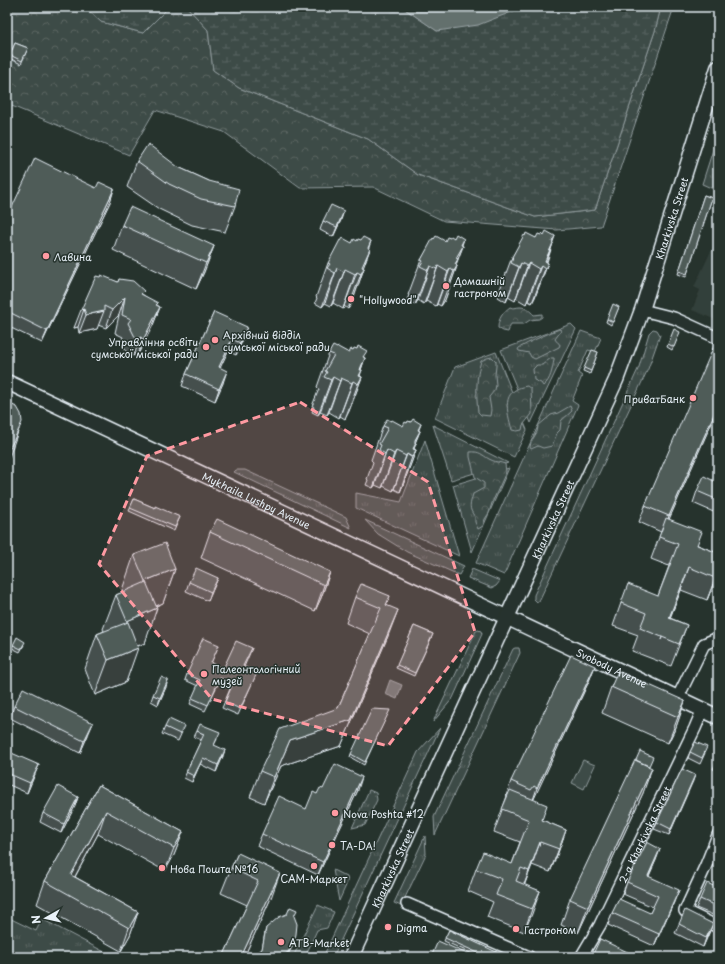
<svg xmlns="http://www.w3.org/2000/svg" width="725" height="964" font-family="'Playpen Sans',sans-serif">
	<defs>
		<pattern id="grass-tufts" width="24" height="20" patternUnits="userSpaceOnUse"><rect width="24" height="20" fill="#3e4b47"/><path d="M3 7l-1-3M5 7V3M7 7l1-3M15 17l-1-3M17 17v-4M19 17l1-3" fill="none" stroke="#5a6562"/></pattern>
		<pattern id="forest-crowns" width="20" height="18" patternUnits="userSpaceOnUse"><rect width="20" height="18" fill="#3e4b47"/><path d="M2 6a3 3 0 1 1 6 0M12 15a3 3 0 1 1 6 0" fill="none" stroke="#5a6562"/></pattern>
		<pattern id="wetland-marsh" width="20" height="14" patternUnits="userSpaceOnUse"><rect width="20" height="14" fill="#3e4b47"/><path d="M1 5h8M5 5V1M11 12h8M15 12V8" fill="none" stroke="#5a6562"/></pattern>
	</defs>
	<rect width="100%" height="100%" fill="#26332d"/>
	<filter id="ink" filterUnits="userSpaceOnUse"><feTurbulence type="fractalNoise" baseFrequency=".025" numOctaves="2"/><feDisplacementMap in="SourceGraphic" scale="8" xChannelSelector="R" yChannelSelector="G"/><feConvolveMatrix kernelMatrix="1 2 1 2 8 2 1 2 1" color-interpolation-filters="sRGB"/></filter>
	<g filter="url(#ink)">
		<path fill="#333f3a" d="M718,236V321L692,310L700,290L694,287Z"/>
		<path fill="url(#grass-tufts)" stroke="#939ea0" d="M718,134V191L702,184Z
			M571,324L576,329L531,423L501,350Z
			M653,329L657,330L660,335L648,369L539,601L537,602L534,599V595L639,367L649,333Z
			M581,331L601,338L595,352L588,350L578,373L582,376L572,401L578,405L504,575L476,563Z
			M496,352L527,430L514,457L435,418L455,367Z
			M433,425L508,463L451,480Z
			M425,440L459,556L356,508V493L401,502Z
			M509,468L472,552L453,485Z
			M236,470H245L346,517L351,528L234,472Z
			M365,520L464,566L459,575L407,552L378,534Z
			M472,569L500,581L496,586L492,588L468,578Z
			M478,630L481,631L482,634L453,698L433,722L476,631Z
			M515,648H519L520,653L435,835L434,817L513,649Z
			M440,728L333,957H323L418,752Z
			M369,790L376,793L377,800L365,825L352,828Z
			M425,836L426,854L401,906L394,903Z
			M333,870L347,877L348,881L339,901Z
			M318,905L334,912L327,928L317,930L305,957H293Z
			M7,917L36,931L42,919L114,957H7Z"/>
		<path fill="url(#forest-crowns)" stroke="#939ea0" d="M7,7H85L101,22L143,33L169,7H188L208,30L213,70L239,88L368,139L418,175L535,217L595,210L655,31L661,7H674L601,226L557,230L444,221L373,187L300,188L224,132L155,110L129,155L7,104Z
			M510,307C514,309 516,307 520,307C526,307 530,311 534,315L542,314V317L539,319L530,320L524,324H511L508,332L503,331L498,328C498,319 503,312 510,307Z
			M560,329L561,331L555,339C556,342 559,342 560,345L559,347L535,359L531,357L529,353L519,351L518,349C520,346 555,330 560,329Z
			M492,357L496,361V366L495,375L496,385L495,390L489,397L491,410L490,416L481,415L478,412C476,395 476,377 481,361L487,358Z
			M551,358H554V360C552,370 551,380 543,386L541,383L534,380L533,369L537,365H542Z
			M527,386L531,389L532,414L523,425L522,430L517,431L512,430C507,411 500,390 527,386Z
			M570,406L572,411L561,421L560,430L557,433L552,446L543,448L538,446L531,449L530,447L531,442L537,432L538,426L551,415L558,413Z
			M470,452C480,451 482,455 489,459C494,462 500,462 505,464L506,472L492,503L489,513L485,519L483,526L478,529L475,522V517C468,508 470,505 473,494L484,488V483L475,477L470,457Z"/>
		<path fill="url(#wetland-marsh)" stroke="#939ea0" d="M85,7H169L143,33L101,22Z
			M187,7H402L437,31L514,11L516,7H661L655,31L595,210L535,217L418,175L368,139L239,88L213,70L208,30Z"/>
		<path fill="#3e4b47" stroke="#939ea0" d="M583,760L595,765L584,789L572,783Z"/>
		<path fill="#636f6d" stroke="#98a3a5" d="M402,7H516L514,11L478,25L437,31Z
			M390,680L402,685L397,699L385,694Z"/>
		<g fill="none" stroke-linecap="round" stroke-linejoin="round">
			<defs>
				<g id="minor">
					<path d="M642,310L674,318L718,338"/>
					<path d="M678,697L704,644L718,638"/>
					<path d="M718,835L706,865L685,911L718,927"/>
					<path d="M407,904L529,957"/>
					<path id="s1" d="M581,957L600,925L695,728L703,709"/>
				</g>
				<g id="major">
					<path id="s2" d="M7,382L718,717"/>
					<path id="s3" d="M351,957L616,380L642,310L718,68"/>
				</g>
			</defs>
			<use href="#minor" stroke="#e8f1f8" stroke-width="14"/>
			<use href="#major" stroke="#e8f1f8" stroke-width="17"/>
			<use href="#minor" stroke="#26332d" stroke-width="11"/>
			<use href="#major" stroke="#26332d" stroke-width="14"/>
		</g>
		<path fill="#454f4d" stroke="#e8f1f8" d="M15,43L28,48L21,64L9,58Z
			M137,161L178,167L209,181L235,206L225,232L192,225L159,209L127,187Z
			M96,188L114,189L110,202L42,343L7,326V218Z
			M704,195L712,198L686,277L678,274Z
			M341,220L333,237L320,230L323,221Z
			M122,225L214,246L204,272L196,289L113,250Z
			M525,236L536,238L553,243L547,262L548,263L535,297L532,303L528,301L526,304L516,298L515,301L508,297L506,302L498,297L500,292H499L512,257Z
			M450,238H454L463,246L456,265L457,266L445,300L441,306L437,304L436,306L426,301L424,304L418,300L415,305L407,300L409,295H408L421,260L434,239L445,241Z
			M357,241L370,249L363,267L364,268L352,303L348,309L344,306L343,309L333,303L331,306L325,303L322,307L315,303L317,298L316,297L328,263L352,243Z
			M100,277L118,282L119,279L142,294L160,307L153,325L136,358L134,355L129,357L121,341L123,337L115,333L119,315L106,328L98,325L97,329L79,333L78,327L74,328Z
			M619,307L611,325L606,322L607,319Z
			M214,312L243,339L236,355L228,351L220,367L223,383L215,401L182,386L186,374Z
			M679,335L672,350L667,347L668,344Z
			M718,347V408L669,519L698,545L718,553V572L707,600L681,590L670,618L687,625L671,666L632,651L638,635L613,626L621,603L658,596L669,566L651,559L661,532L639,522L645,506Z
			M337,348L349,353L353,350L357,349L365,358L361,370L360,376L362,377L349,411L345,419L340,416L339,418L329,412L327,415L320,412L318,415L312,412L314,407L312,406L319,389L317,387L329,353Z
			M598,352L590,374L583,371L584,368Z
			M391,421L403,426L407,423L411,422L420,431L415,443H416L414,449L416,450L403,485L400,492L394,489L393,491L383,486L382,488L375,485L373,488L366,485L368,480L367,479L373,462L371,460L383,426Z
			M718,483V514L693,503L697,491Z
			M134,499L155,508L180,517L174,531L129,511Z
			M210,532L330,572L321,598L315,611L201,558Z
			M134,555L175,569L163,603L156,606L145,643L138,646L126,682L95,695L85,669L97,634L104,631L103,629L116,595L123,592L122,590Z
			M218,578L214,587L208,601L186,591L189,582Z
			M390,596L386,605L388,636L341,746L281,766L264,803L250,797L260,771L338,708L370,634L346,623L355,597Z
			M414,626L433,634L414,676L396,668Z
			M13,645H24L20,652L12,648Z
			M219,645L211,663L223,669L252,648L244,667L254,679L238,715L222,708L230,689L218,684L205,711L190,704L198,686L185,680L187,674Z
			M595,666L589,681L533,800L542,820L566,830L550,872L532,865L524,885L540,891L524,932L487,917L493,902L468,891L476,869L512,864L520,842L494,832L507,796H506L511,781Z
			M166,687L158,705L151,701L153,695Z
			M611,687L685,701L676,727L668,743L602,713Z
			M14,706L88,735L80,753L10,718Z
			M388,713L364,765L350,757L351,754Z
			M165,727L182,732L178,741L162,734Z
			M197,731L217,739L214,745L223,756L216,772L200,764L192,782L184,778L201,740L194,737Z
			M7,751L35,774L27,793L7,784Z
			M690,752L705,753L700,764L688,758Z
			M718,758V771L713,769Z
			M650,767L643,793L578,933L561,925L570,899Z
			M695,775L669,835L654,829L657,822Z
			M99,785L183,832L174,855L165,871L98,834L75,877L138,912L130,935L121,951L37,904L45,881Z
			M323,789L358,790L318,875L257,846L262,834L306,809L317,794Z
			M78,797L75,806L61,833L40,822L43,813Z
			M660,849L656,860L649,876L674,902L654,946L608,925L612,913H650L653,907L623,894L627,882Z
			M238,853L271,898L244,957H223L247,905L221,893L231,868Z
			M718,888V917L696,908L700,899Z
			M294,917L292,947L287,956L262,950L265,932L266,928Z
			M679,924H713L709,933L703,947L675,933Z
			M449,930L505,957H479L444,941Z
			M593,954L638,957H592Z"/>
		<path fill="#38403e" stroke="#e8f1f8" d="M114,189L110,202L42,343L47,331Z
			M344,211L341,220L333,237L337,227Z
			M555,236L548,256L553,243L544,268L543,267L552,242Z
			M464,239L460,251L463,246L453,271L452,270L461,245Z
			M371,241L365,260L370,249L361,274L359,273L368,248Z
			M214,246L204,272L196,289L206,263Z
			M521,263L508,297L506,302L519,267Z
			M529,263L516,298L515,301L527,266Z
			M548,263L535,297L532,303L545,269Z
			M430,266L418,300L415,305L428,270Z
			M438,266L426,301L424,304L437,269Z
			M457,266L445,300L441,306L454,271Z
			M541,266L528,301L526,304L539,269Z
			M337,268L325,303L322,307L335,273Z
			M364,268L352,303L348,309L361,274Z
			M345,269L333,303L331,306L344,272Z
			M450,269L437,304L436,306L448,272Z
			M357,272L344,306L343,309L355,274Z
			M125,297L119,315L106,328L112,310Z
			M160,307L153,325L136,358L143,340Z
			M84,309L78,327L74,328L81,310Z
			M104,311L97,329L79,333L86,315Z
			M247,327L243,339L236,355L240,343Z
			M141,337L134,355L129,357L136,339Z
			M232,339L228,351L215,379L219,367Z
			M365,358L359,375L362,370L357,384L361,367Z
			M227,371L223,383L215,401L219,389Z
			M333,377L320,412L318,415L331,380Z
			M362,377L349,411L345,419L358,384Z
			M341,378L329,412L327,415L340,381Z
			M353,381L340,416L339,418L352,383Z
			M718,405V408L663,533L669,516Z
			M421,424L415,440L420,431L413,448L416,443L411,457L408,455L418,430Z
			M19,429L7,463V454Z
			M387,450L375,485L373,488L385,454Z
			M416,450L403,485L400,492L412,457Z
			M396,451L383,486L382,488L394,454Z
			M407,454L394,489L393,491L406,456Z
			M689,567L681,590L661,640L669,618Z
			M175,569L163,603L132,616L145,581Z
			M718,571L716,578L707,600Z
			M330,572L321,598L315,611L324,585Z
			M218,578L214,587L208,601L211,592Z
			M157,608L145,643L114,655L127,621Z
			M398,610L388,636L341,746L281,766L264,803L274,777L290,740L351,720Z
			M138,648L126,682L95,695L108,660Z
			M595,666L589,681L532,803L537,788Z
			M168,680L166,687L158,705L160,698Z
			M685,701L676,727L668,743L678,717Z
			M93,723L88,735L80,753L84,741Z
			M225,750L223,756L216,772L218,765Z
			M203,758L200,764L192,782L194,776Z
			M39,765L35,774L27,793L30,783Z
			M652,768L643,793L578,933L588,907Z
			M695,775L693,781L669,835L671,829Z
			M362,777L358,790L318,875L323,862Z
			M78,797L75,806L61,833L64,824Z
			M106,811L98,834L66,893L71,875Z
			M566,830L558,853L550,872L559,849Z
			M183,832L174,855L165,871L174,848Z
			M540,842L532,865L521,894L529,871Z
			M660,849L656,860L643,888L648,876Z
			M280,873L271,898L244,957H241Z
			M679,890L674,902L654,946L659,934Z
			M540,891L532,914L524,932L532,909Z
			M138,912L130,935L121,951L129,928Z
			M713,924L709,933L703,947L706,938Z
			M294,943L292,947L287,956L285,957H282Z"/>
		<path fill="#505c59" stroke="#e8f1f8" d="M15,43L28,48L22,61L10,55Z
			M148,144L178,167L209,181L239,189L235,206L201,199L169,184L137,161Z
			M35,158L96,188L99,182L114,189L47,331L7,311V218Z
			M704,195L712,198L687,274L679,271Z
			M331,205L344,211L337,227L323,221Z
			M130,207L214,246L206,263L122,225Z
			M546,231L555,236L552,242L553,243L545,261L548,263L545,269L541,266L539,269L529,263L527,266L521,263L519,267L511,263L513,258L512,257L524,235L525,236L526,233L536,238L538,234L541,235L542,233L544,235Z
			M456,234L464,239L461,245L463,246L456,258L458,259L455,264L457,266L454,271L450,269L448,272L438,266L437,269L430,266L428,270L420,266L423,261L421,260L433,238L434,239L436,236L445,241L447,237L450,238L451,236L454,238Z
			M363,237L371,241L368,248L370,249L362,267L364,268L361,274L357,272L355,274L345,269L344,272L337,268L335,273L327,268L330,264L328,263L340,240L341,241L343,238L352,243L354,239L357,241L358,239L361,240Z
			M101,275L118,282L119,279L133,281L144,291L141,294L158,303L156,305L160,307L143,340L141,337L136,339L128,323L131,319L122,315L125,297L112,310L104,306V311L86,315L84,309L81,310L96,276L100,277Z
			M613,304L619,307L613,322L607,319Z
			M214,312L247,327L240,343L232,339L219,367L227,371L219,389L186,374Z
			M674,329L680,332L674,347L668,344Z
			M333,346L337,348L338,347L349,353L351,349L353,350L354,348L357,349L358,346L367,351L363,357L365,358L361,367L360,370H362L359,376L362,377L358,384L353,381L352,383L341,378L340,381L333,377L331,380L324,377L327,372L325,371L334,355L329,353Z
			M714,346L718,347V405L669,516L645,506Z
			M592,350L598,352L591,371L584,368Z
			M7,403L17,407L21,414L22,422L19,429L7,454Z
			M387,419L391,421L392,420L403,426L405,422L407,423L408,421L411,422L413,419L421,424L418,430L420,431L415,440V443H416L413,449L416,450L412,457L407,454L406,456L396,451L394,454L387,450L385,454L379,450L381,445L379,444L388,428L383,426Z
			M704,476L718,483V500L697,491Z
			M134,499L155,508V506L180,517L175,527L130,508Z
			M666,518L702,532L697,545L718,553V571L715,578L689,567L669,618L687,625L679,644L640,628L646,613L621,603L628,584L658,596L678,544L659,537Z
			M217,519L330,572L324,585L210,532Z
			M165,543L175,569L145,581L134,555Z
			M196,568L218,578L211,592L189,582Z
			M146,582L157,608L127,621L116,595Z
			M361,584L390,596L386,605L398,610L351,720L290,740L274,777L260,771L280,729L338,708L381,608L355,597Z
			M128,622L138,648L108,660L97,634Z
			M414,626L433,634L415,673L397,665Z
			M17,637L25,642L21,649L13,645Z
			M203,638L219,645L211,663L223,669L236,641L252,648L243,666L257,673L240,709L225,702L233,683L220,678L208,705L192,698L200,680L187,674Z
			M571,655L595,666L537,788L534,786L531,790L511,781Z
			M618,671L685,701L678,717L611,687Z
			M161,677L168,680L160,698L153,695Z
			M23,688L93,723L84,741L14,706Z
			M372,709L390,710L365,762L351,754Z
			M169,719L184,726L180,734L165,727Z
			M200,724L220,732L214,745L225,750L218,765L203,758L194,776L186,772L204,734L197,731Z
			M695,742L707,747L702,758L690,752Z
			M7,751L39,765L30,783L7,773Z
			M640,751L653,757L649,766L636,760Z
			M718,758V764L716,763Z
			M635,760L652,768L588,907L570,899Z
			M335,764L362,777L323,862L262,834L279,796L306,809L313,792L317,794L320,788L323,789Z
			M682,769L695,775L671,829L657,822Z
			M99,785L183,832L174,848L106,811L71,875L138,912L129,928L45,881Z
			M58,786L78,797L64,824L43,813Z
			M510,790L547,805L542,820L566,830L559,849L540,842L529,871L521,868L516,881L540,891L532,909L496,895L502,879L476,869L483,852L512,864L529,820L502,809Z
			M647,842L660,849L648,876L679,890L659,934L612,913L619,899L650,913L658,896L627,882Z
			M238,853L280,873L241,957H223L258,881L231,868Z
			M707,883L718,888V907L700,899Z
			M290,907L297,910L294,916L297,924L296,934L294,943L288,952L282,956L283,957H252L262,949L266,928L279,917L287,914Z
			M685,910L713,924L706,938L679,924Z
			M449,930L505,956V957H487L445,938Z
			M600,939L638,957H598L593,954Z
			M438,941L474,957H431Z"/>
	</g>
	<path fill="#ff9aa2" fill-opacity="0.2" stroke="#ff9aa2" stroke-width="3" stroke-dasharray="8 5" stroke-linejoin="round" d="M300,402L428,482L475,632L388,746L212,699L99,564L147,456Z"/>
	<g fill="#ff9aa2" stroke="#26332d" stroke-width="1.5">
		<circle cx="46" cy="256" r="4"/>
		<circle cx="446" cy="286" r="4"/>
		<circle cx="351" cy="299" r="4"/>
		<circle cx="215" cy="340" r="4"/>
		<circle cx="206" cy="347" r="4"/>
		<circle cx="693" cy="398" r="4"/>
		<circle cx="204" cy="674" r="4"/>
		<circle cx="335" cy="813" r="4"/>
		<circle cx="332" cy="845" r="4"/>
		<circle cx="314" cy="866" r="4"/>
		<circle cx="162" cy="868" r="4"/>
		<circle cx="388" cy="927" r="4"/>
		<circle cx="516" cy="929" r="4"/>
		<circle cx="281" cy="942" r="4"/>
	</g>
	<g text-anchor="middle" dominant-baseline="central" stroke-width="3" stroke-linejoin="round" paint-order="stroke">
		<g font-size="10" fill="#e8f1f8" stroke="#26332d">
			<text stroke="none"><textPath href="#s3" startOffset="806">Kharkivska Street</textPath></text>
			<text stroke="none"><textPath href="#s2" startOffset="276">Mykhaila Lushpy Avenue</textPath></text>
			<text stroke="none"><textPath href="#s3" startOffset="482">Kharkivska Street</textPath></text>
			<text stroke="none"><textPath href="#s2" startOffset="669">Svobody Avenue</textPath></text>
			<text stroke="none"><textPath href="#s1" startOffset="138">2-a Kharkivska Street</textPath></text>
			<text stroke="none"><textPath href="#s3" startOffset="98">Kharkivska Street</textPath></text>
		</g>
		<g font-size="10" fill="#e8f1f8" stroke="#26332d" text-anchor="start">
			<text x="54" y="256">Лавина</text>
			<text x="454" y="280">Домашній<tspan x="454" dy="12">гастроном</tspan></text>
			<text x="359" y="299">"Hollywood"</text>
			<text x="223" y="334">Архівний відділ<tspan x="223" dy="12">сумської міської ради</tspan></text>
			<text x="198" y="341" text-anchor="end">Управління освіти<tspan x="198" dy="12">сумської міської ради</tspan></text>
			<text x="685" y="398" text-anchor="end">ПриватБанк</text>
			<text x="212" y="668">Палеонтологічний<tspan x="212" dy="12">музей</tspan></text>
			<text x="343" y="813">Nova Poshta #12</text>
			<text x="340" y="845">TA-DA!</text>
			<text x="170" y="868">Нова Пошта №16</text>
			<text x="314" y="878" text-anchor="middle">САМ-Маркет</text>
			<text x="396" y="927">Digma</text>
			<text x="524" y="929">Гастроном</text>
			<text x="289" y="942">ATB-Market</text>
		</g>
	</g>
	<rect width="725" height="964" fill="none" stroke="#26332d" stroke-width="24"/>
	<rect x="12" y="12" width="701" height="940" fill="none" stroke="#e8f1f8" stroke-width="1.5" filter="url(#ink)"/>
	<g transform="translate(46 918) rotate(262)" stroke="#26332d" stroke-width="3" paint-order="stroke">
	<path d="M0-3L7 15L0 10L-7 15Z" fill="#e8f1f8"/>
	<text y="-6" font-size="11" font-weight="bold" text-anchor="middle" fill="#e8f1f8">N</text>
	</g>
</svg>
